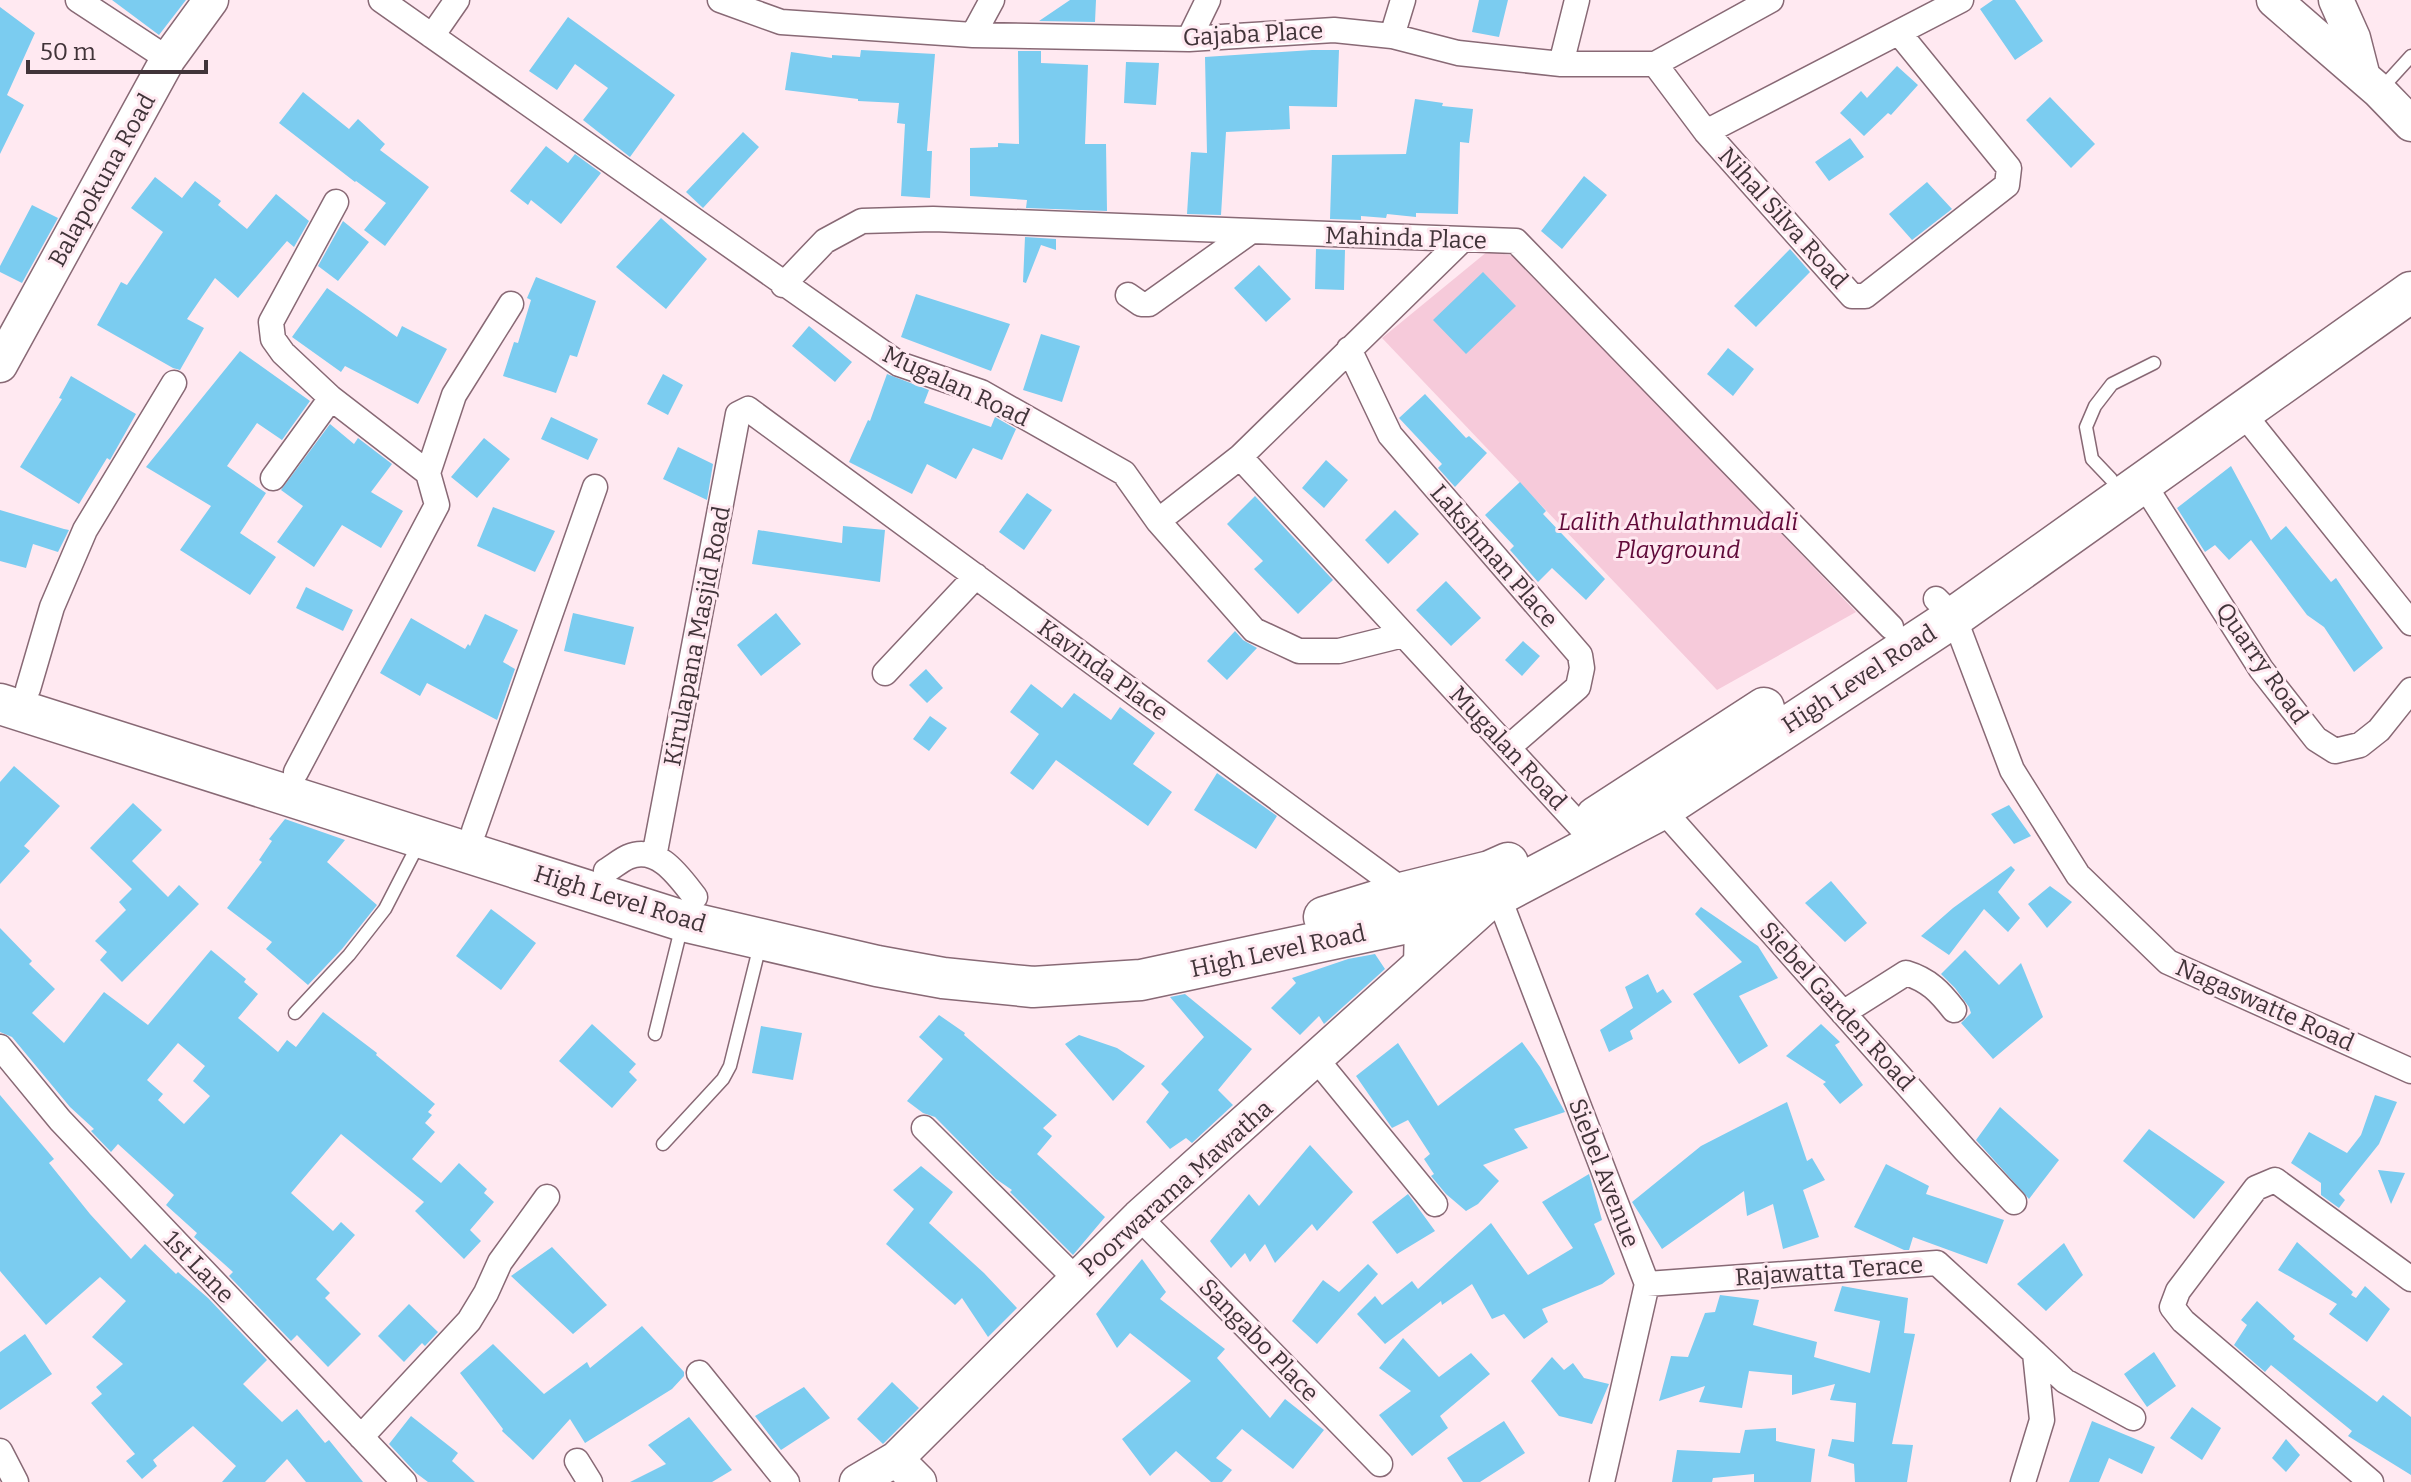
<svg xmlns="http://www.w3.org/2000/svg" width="2411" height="1482" font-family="Bitter,serif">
	<rect width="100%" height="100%" fill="#ffe9f1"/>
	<path fill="#f6cada" d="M1488,251L1519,257L1856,612L1717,690L1382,338Z"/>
	<path fill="#7bccf0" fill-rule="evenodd" d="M112,0H186L159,35Z
		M1070,0H1096L1095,22L1039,21Z
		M1479,0H1508L1499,37L1472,32Z
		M1993,0H2015L2043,41L2015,60L1980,9Z
		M0,7L35,33L7,95L24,105L0,154Z
		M568,17L675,95L630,157L583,120L608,88L575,64L557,90L529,71Z
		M861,50L935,54L927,151H932L930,198L901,196L905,124L897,123L899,103L858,101V99L785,90L791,52L832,58V55L860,57Z
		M1312,50H1339L1337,107L1289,106L1290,129L1226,132L1221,215L1187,214L1191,152L1207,153L1205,57Z
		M1018,51H1041V63L1088,65L1085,144H1106L1107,211L1026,208L1027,200L970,196V148L998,147V143L1019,144Z
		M1126,62L1159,63L1156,105L1124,103Z
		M1897,66L1918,85L1891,115L1888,113L1864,136L1840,113L1861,91L1867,98Z
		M303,92L349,129L358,119L385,144L380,150L429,187L385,246L364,230L386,203L356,181L355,182L279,123Z
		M2050,97L2095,144L2071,168L2026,120Z
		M1415,99L1443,103L1442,106L1473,109L1469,143L1460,142L1458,214L1416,213V217L1387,214L1386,218L1361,216V220L1330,219L1332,155L1406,154Z
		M743,132L759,147L703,208L686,192Z
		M1850,138L1864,157L1829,181L1815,162Z
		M546,146L568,163L575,154L601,173L561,224L531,200L528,205L510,191Z
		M1584,176L1607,195L1562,249L1541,231Z
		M155,177L182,198L195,181L221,201L218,205L247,229L276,194L309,221L294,247L287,241L238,298L215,278L187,319L204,328L180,370L173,368L97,325L121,282L127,285L163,232L131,208Z
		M1927,182L1952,209L1912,240L1889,214Z
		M32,205L58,218L22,283L0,272V266Z
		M661,218L707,259L666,309L616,267Z
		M343,221L369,242L338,281L318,266Z
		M1025,237L1056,239V250L1041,245L1026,283L1023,282Z
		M1316,249L1345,250L1344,290L1315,289Z
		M1790,249L1810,272L1756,327L1734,306Z
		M1259,265L1291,299L1266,322L1234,288Z
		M1483,272L1516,306L1466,354L1433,320Z
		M536,277L596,301L577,357L570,355L556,393L503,376L514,342L518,343L531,300L527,298Z
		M327,288L397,337L402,326L447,349L418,404L345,366L341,372L292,337Z
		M916,294L1010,324L991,371L901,337Z
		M809,326L852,362L835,382L792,346Z
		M1041,334L1080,346L1062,402L1023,390Z
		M1728,348L1754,369L1733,396L1707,374Z
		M240,351L310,401L282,440L257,423L227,466L266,493L240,533L276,557L250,595L180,550L211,506L146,467Z
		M663,374L683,385L668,415L647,404Z
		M887,374L929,390L924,403L991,427L995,417L1016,429L1002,460L973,448L956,479L927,464L912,494L849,462L868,420L870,421Z
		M71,376L136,414L110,460L107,458L79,504L20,467L62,399L59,398Z
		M1425,394L1466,438L1469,436L1487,453L1455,487L1438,468L1442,464L1399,418Z
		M551,417L598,439L588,460L541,439Z
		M330,424L354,444L358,438L392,464L371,492L403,511L381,548L342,525L314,567L277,542L303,506L281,490Z
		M484,438L510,459L477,498L451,477Z
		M678,447L713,464L707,500L663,479Z
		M1326,460L1348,480L1324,508L1302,488Z
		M2231,466L2271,540L2286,526L2331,582L2336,578L2383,648L2354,672L2324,627L2307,615L2251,540L2229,560L2215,545L2205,552L2177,508Z
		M1520,482L1546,511L1543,514L1605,579L1586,600L1552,568L1538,582L1510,550L1514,546L1485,515Z
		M1027,493L1052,510L1024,550L999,532Z
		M1255,496L1333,580L1298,614L1254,569L1263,561L1227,524Z
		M493,507L555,531L535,572L477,546Z
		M0,510L64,529L69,530L58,552L33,544L26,568L0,561Z
		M1395,510L1419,534L1388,564L1365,540Z
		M843,526L885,530L880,582L752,564L758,530L842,543Z
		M1446,581L1481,618L1451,646L1416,610Z
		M306,587L353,610L343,631L296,608Z
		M573,613L634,627L625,665L564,651Z
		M776,613L801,644L761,676L737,645Z
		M485,614L518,630L503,662L515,669L497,720L427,683L420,696L380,673L411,618L465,649L468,644L470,646Z
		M1235,631L1243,640L1257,648L1227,680L1207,661Z
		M1523,641L1540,656L1522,676L1505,660Z
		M926,669L943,688L927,703L909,685Z
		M1031,684L1062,708L1074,693L1111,720L1120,707L1155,733L1133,764L1172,792L1148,826L1056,760L1033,790L1010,773L1039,734L1010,712Z
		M930,716L947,728L929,751L913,739Z
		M14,766L60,806L24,846L30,851L0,884V782Z
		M1217,773L1277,816L1256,849L1194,810Z
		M133,803L162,830L132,861L168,897L179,885L199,904L122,982L100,960L107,952L95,941L126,910L119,902L132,889L90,848Z
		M2009,805L2031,836L2014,844L1991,814Z
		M285,819L345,840L327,862L377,905L342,949L308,985L266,949L272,942L227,908L262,862L259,860L272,841L269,839Z
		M2011,866L2015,870L1998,892L2020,918L2008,932L1984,909L1949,955L1921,936L1953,908Z
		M1831,881L1867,923L1845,942L1805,903Z
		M2050,886L2072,902L2047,928L2028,904Z
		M1701,907L1758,946L1778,978L1739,996L1768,1046L1739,1064L1693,994L1742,962L1695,914Z
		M491,909L536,943L501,990L456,956Z
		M0,928L32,961L29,964L55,989L32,1013L64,1043L104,992L148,1025L211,950L246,979L244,982L258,994L238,1018L278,1052L287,1040L296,1047L323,1012L377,1053L376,1055L435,1104L428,1112L432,1115L425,1123L435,1132L412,1159L441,1183L459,1163L487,1189L484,1193L494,1202L470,1230L481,1241L464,1259L415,1211L424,1202L341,1134L291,1193L333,1231L341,1222L355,1235L316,1279L330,1293L325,1298L361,1334L328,1367L297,1335L291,1341L229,1276L233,1272L194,1237L197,1233L166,1205L174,1195L118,1144L111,1152L91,1131L94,1129L70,1107L12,1037L0,1032ZM178,1043L205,1066L193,1081L210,1096L184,1124L158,1100L163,1094L147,1080Z
		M1965,950L1999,985L2021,963L2043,1017L1993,1059L1961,1023L1971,1013L1969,1007L1955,988L1941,974Z
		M1375,954L1385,969L1324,1024L1319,1016L1300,1035L1271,1008L1296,983L1292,978L1348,959Z
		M1648,974L1657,993L1663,989L1672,1002L1630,1031L1633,1039L1609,1052L1600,1030L1633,1008L1625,987Z
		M1185,994L1252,1049L1218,1090L1233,1105L1192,1143L1186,1138L1170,1149L1146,1122L1169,1092L1161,1084L1204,1037L1170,997Z
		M939,1015L965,1033L964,1035L1057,1115L1043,1128L1052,1136L1037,1154L1105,1217L1073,1255L1010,1192L1012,1190L996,1179L935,1117L923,1113L907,1101L943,1059L919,1037Z
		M592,1024L636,1064L629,1072L637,1080L612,1108L559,1061Z
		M1821,1024L1840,1042L1835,1045L1863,1085L1840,1104L1823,1084L1826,1082L1786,1056Z
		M761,1026L802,1033L793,1080L752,1073Z
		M1079,1035L1117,1048L1145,1066L1113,1101L1065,1044Z
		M1522,1042L1540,1067L1565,1112L1514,1129L1528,1148L1483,1165L1499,1181L1478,1204L1466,1211L1446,1194L1431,1176L1434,1174L1424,1159L1430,1154L1408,1120L1392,1128L1356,1076L1398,1043L1438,1106Z
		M0,1095L54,1159L49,1163L90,1214L131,1259L145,1244L176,1274L178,1272L208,1298L267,1360L243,1384L282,1422L297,1409L325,1443L329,1440L363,1482H306L287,1459L265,1482H222L236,1466L193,1426L153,1460L157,1466L142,1479L126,1461L135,1454L91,1403L102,1394L96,1387L123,1364L92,1337L126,1301L100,1277L46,1325L0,1271Z
		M2375,1095L2397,1102L2379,1144L2339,1194L2345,1200L2339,1208L2321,1195V1183L2291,1163L2309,1132L2347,1153L2361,1135Z
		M1787,1102L1807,1161L1812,1158L1825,1180L1803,1190L1819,1237L1783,1249L1773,1204L1747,1216L1744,1191L1662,1249L1632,1202L1701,1146Z
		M2000,1107L2059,1160L2029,1199L1976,1140Z
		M2149,1129L2225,1182L2194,1219L2123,1161Z
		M1310,1145L1353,1192L1317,1231L1312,1224L1275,1263L1265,1244L1250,1262L1245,1253L1231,1268L1210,1241L1249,1194L1259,1206Z
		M1886,1164L1929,1186L1926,1194L2004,1220L1987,1264L1913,1237L1909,1250H1904L1854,1227Z
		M921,1166L953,1192L929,1223L984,1273L1017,1308L988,1337L962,1298L955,1305L886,1244L914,1209L893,1190Z
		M2378,1170L2405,1173L2391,1204Z
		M1589,1174L1602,1220L1594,1224L1615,1274L1602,1284L1542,1309L1548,1322L1524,1339L1504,1314L1492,1319L1472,1284L1442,1305L1441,1301L1385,1344L1357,1314L1375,1296L1382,1305L1412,1281L1418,1289L1491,1223L1528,1275L1573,1248L1542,1202Z
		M1408,1194L1435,1231L1397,1254L1372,1222Z
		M2297,1242L2353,1292L2351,1295L2356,1298L2365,1286L2390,1309L2367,1342L2329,1314L2337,1304L2278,1270Z
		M2064,1243L2083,1275L2046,1311L2017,1284Z
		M552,1247L607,1305L573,1334L511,1276Z
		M1142,1259L1166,1292L1160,1299L1225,1349L1217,1358L1270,1418L1285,1399L1324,1430L1293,1469L1242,1429L1216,1458L1232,1470L1222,1482H1211L1176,1451L1150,1476L1122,1439L1191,1381L1130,1333L1117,1348L1096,1314Z
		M1368,1264L1378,1274L1317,1344L1292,1321L1323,1280L1339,1292Z
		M1842,1286L1908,1298L1904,1333L1915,1334L1892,1444L1913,1445L1907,1482H1855L1854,1464L1828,1456L1832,1439L1854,1442L1856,1403L1830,1400L1835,1384L1792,1395V1375L1749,1371L1742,1408L1699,1402L1705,1386L1659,1401L1671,1356L1688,1357L1705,1313L1715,1312L1720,1295L1759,1300L1753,1325L1817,1342L1814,1357L1870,1373L1880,1321L1834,1311Z
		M2257,1301L2295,1336L2293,1339L2377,1402L2383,1395L2411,1417V1475L2348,1436L2352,1431L2271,1365L2265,1372L2234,1345L2247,1325L2241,1320Z
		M409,1304L438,1332L425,1346L422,1343L404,1362L378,1336Z
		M642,1326L684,1372V1376L672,1389L585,1443L570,1419L533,1460L502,1431L503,1429L460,1373L493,1344L544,1394L587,1362L590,1368Z
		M25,1334L52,1374L0,1410V1352Z
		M1403,1338L1439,1377L1471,1353L1490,1374L1440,1416L1448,1428L1412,1456L1379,1415L1411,1391L1379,1368Z
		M2154,1352L2176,1386L2147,1407L2124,1374Z
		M1552,1357L1564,1370L1573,1363L1584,1378L1609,1384L1592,1424L1559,1416L1531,1381Z
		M892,1382L919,1408L883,1444L857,1419Z
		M804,1387L830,1418L781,1450L755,1416Z
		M2192,1407L2221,1428L2202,1460L2170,1438Z
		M411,1416L458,1453L452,1461L475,1482H428L416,1473L389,1444Z
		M689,1417L732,1470L712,1482H630L666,1464L648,1445Z
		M1504,1421L1525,1453L1480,1482H1463L1447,1458Z
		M2092,1421L2155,1447L2142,1474L2109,1458L2099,1482H2069Z
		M1776,1428V1441L1815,1449L1811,1482H1754V1474L1713,1478L1712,1482H1672L1677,1450L1740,1453L1745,1430Z
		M2286,1439L2300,1455L2286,1472L2272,1458Z"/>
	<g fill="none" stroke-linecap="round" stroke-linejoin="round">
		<defs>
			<path id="service" d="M2381,89L2411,56
				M2111,479L2092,459L2086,427L2095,406L2112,384L2154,363
				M295,1013L349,955L385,909L420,841
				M655,1034L682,925
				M663,1144L723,1079L730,1066L760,945"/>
			<path id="minor" d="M78,0L168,59
				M381,0L899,364L981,392L1124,473L1158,521L1254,630L1299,651H1339L1403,635
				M720,0L781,22L973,35L1189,39L1334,30L1392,36L1458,53L1561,64H1655L1771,0
				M973,35L992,0
				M432,36L457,0
				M1392,36L1403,0
				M1189,39L1208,0
				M1561,64L1577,0
				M1655,64L1706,132L1852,296H1865L2007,185L2009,168L1899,33
				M1706,132L1961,0
				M336,202L271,322L273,339L283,353L331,398L428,473
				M783,285L825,241L862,221L933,219L1516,241L1891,627
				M1128,295L1141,304H1149L1250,232
				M1349,349L1390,435L1580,655L1582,668L1578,687L1509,747
				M2242,412L2411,623
				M1240,457L1581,827
				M273,478L331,398
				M2143,483L2261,669L2316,739L2335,751L2360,745L2379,730L2411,690
				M1158,521L1240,457L1461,241
				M1936,599L1954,617L2012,770L2078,875L2168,962L2411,1071
				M885,673L976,576
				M28,689L52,607L85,530L174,383
				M296,772L437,505L428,473L454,395L511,304
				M1662,809L1965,1150L2014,1202
				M474,831L595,487
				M654,857L738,414L748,409L1405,892L1417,921L1416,967
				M606,871C613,867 621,860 628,857C658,844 680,878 695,897
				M1494,885L1647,1284L1602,1482
				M1843,1013L1906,973C1929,980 1940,992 1954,1010
				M0,1047L60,1120L404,1482
				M1317,1060L1435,1204
				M924,1128L1076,1279
				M1139,1217L1380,1464
				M1647,1284L1937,1263L2035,1353L2042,1420L2023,1482
				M2035,1353L2065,1381L2133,1418
				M699,1373L787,1482
				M361,1437L469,1321L486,1293L500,1262L547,1197
				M0,1451L16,1482
				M577,1461L590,1482
				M2371,1482L2183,1321L2172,1307L2178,1291L2256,1188L2275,1180L2411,1279"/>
			<path id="secondary" d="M2274,0L2379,91L2411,124
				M2336,0L2353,38L2363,77
				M0,365L168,59L211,0
				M896,1459L919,1482
				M857,1482L896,1459L1139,1217L1493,899"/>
			<path id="trunk" d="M0,704L683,921L877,966L943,978L1033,987L1141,980L1417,921L1497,896L1662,809L1954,617L2411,292
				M1596,817L1764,708
				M1324,917L1405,892L1490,871L1508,863"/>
		</defs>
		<use href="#service" stroke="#886975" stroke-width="15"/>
		<use href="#minor" stroke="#886975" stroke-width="27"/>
		<use href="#secondary" stroke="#886975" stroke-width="37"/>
		<use href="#trunk" stroke="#886975" stroke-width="43"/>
		<use href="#service" stroke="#fff" stroke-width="12"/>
		<use href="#minor" stroke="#fff" stroke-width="24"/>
		<use href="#secondary" stroke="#fff" stroke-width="34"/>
		<use href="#trunk" stroke="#fff" stroke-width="40"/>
	</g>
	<g text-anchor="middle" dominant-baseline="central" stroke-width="6" stroke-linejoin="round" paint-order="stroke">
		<g font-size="24" fill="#413439" stroke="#ffe9f1">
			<text transform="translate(1253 34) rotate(-3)">Gajaba Place</text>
			<text transform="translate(102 180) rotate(-61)">Balapokuna Road</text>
			<text transform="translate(1783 218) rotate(48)">Nihal Silva Road</text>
			<text transform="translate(1406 238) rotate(2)">Mahinda Place</text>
			<text transform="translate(956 386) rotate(25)">Mugalan Road</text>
			<text transform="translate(1494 556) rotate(49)">Lakshman Place</text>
			<text transform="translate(697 636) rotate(-79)">Kirulapana Masjid Road</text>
			<text transform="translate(2262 663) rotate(55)">Quarry Road</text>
			<text transform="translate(1103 670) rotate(36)">Kavinda Place</text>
			<text transform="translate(1859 679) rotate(-33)">High Level Road</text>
			<text transform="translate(1508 748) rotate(47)">Mugalan Road</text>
			<text transform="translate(620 899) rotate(17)">High Level Road</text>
			<text transform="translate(1278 951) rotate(-12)">High Level Road</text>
			<text transform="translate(2265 1005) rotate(24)">Nagaswatte Road</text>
			<text transform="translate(1837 1006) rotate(48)">Siebel Garden Road</text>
			<text transform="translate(1604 1173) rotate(69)">Siebel Avenue</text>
			<text transform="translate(1176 1188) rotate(-42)">Poorwarama Mawatha</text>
			<text transform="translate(199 1267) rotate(46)">1st Lane</text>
			<text transform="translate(1829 1271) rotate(-4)">Rajawatta Terace</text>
			<text transform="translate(1259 1340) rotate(46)">Sangabo Place</text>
		</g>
		<g font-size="24" font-style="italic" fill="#600939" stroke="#ffe9f1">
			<text x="1678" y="522">Lalith Athulathmudali<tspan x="1678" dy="28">Playground</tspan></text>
		</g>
	</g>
	<path d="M28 60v12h178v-12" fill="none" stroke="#413439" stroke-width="4"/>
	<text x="40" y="60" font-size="24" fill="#413439" stroke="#ffe9f1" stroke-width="6" paint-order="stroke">50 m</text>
</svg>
